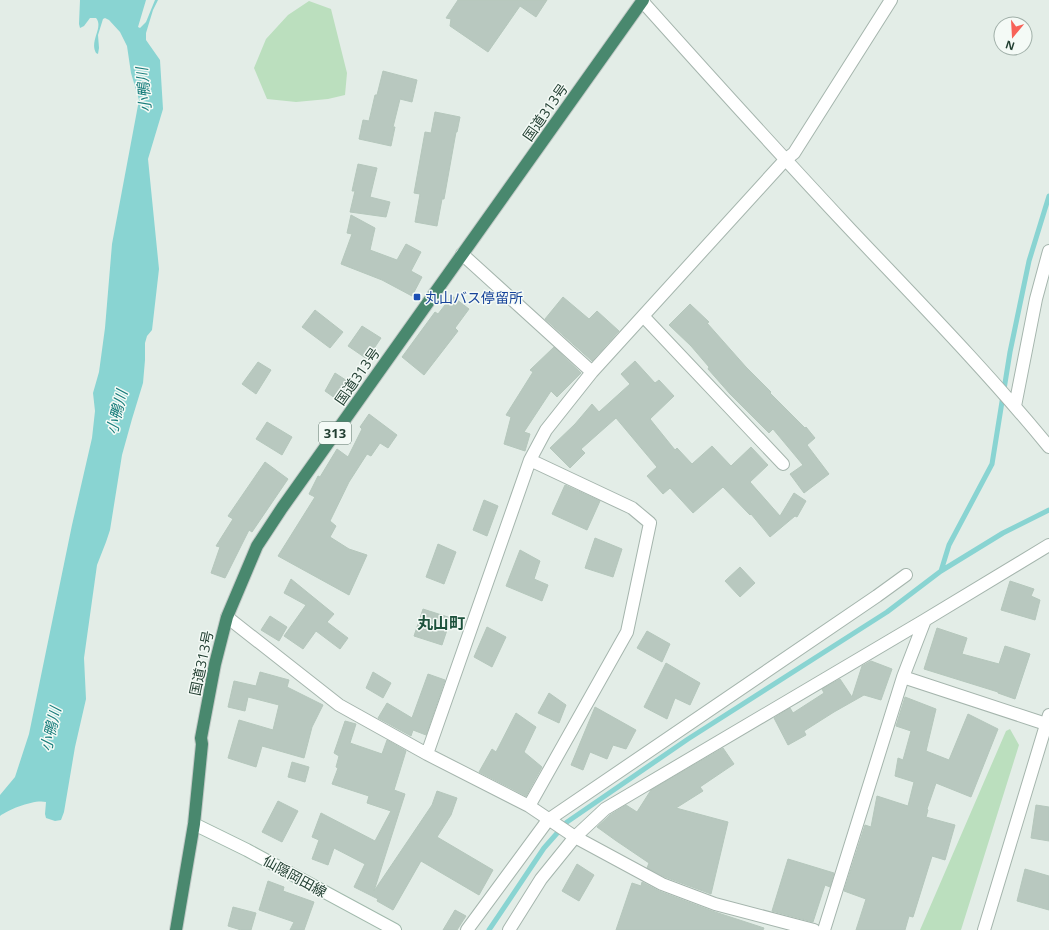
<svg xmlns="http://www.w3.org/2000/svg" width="1049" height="930" font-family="'Open Sans','Noto Sans JP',sans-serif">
	<rect width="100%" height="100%" fill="#e3ede7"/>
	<path fill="#bbdfbe" d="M309,1L331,9L347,73L345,95L328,99L296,102L267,99L254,68L266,39L288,15Z
		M1010,729L1019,745L961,930H920L1006,731Z"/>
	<path fill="#89d4d2" d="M80,0H146L138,27L140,28L146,22L155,0H158L153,10L146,33V40L160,60L163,109L148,159L159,269L152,330L147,336L145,343V360L143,383L132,419L122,455L110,530L106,542L97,565L84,658L86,699L75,747L64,812L61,820L55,821L46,818L45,814L46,802C35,799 9,809 0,816V795L15,777L29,734L72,525L92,438L95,411L93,393L99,372L105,328L112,244L139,100L131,73L127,46L120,32L109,20L105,18L103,19L98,35L99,48L98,54L96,53C89,41 104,27 96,18H90L84,26L80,28L79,24Z"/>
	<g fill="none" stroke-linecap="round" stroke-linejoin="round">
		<path stroke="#89d4d2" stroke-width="5" d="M941,571L949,545L992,464L1010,352L1029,261L1049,196
			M489,930L544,848L567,822L688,739L887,612L941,571L1003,533L1049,510"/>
	</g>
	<path fill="#b8c8bf" stroke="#b5c7bc" d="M458,0H547L536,17L520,6L488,52L450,26L451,19L446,18Z
		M383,71L417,80L412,102L400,99L393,127H395L391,146L359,139L363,120L369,121L375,95H377Z
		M435,112L460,117L457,132H456L444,199H442L437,226L415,222L420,194L414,193L425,132L431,133Z
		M358,164L377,168L370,197L390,202L386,217L350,212L355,191H352Z
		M351,215L375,228L370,250L397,260L406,244L421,252L411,271L422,277L412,296L382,280L341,264L352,234L347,233Z
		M452,296L469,309L455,328L458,331L424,375L402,357L435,312L438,314Z
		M563,297L589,319L597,311L619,331L592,361L545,319Z
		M690,304L709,322L707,323L746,367L771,392L770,393L805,428L806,427L815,438L807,445L829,474L804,493L790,474L803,465L773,429L769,433L730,394L708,369L709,367L691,346L669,325Z
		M315,310L343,332L330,348L302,327Z
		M362,326L381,338L367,359L348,346Z
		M554,347L581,373L557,397L551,391L524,432L530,434L525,451L504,444L511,417L506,415L533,372L530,370Z
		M635,361L655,383L659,380L674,396L650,419L675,450L677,448L692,464L712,446L731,466L751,447L768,465L750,482L780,516L794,493L806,501L797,517L795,516L770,537L751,514L750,515L723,487L693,513L670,488L663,494L647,476L657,467L616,418L581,449L585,453L570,468L550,448L575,424L592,404L599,412L630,384L621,374Z
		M258,362L271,370L256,394L242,384Z
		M335,373L355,386L342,403L325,391Z
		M369,414L397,435L388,448L380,443L371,456L367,454L349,482L330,521L336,526L330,537L349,549L367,555L349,595L278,556L315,497L309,494L318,476L320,477L337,449L348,457L362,429L360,427Z
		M267,422L292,437L282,455L256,439Z
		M265,462L288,479L252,532L249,530L225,578L211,573L220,547L216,546L233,519L228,516Z
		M565,485L600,501L587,530L552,514Z
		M484,500L498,506L487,536L473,530Z
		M595,538L622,549L613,577L585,568Z
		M438,544L456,552L444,584L426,577Z
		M520,550L540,561L534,579L548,585L542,601L506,586Z
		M740,567L755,583L740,597L725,581Z
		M291,579L334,614L327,622L348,638L340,649L316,631L303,649L284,636L306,605L284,593Z
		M1010,581L1034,589L1031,596L1040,600L1035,620L1001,610Z
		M423,609L451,618L442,645L414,636Z
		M270,616L287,627L279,641L261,630Z
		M487,627L506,637L492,667L474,657Z
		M937,628L967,638L962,654L999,664L1005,646L1030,654L1015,699L998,693V692L924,669Z
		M647,631L670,644L662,662L637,648Z
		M871,661L892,669L881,700L864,695L834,712L804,731L806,735L788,745L774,718L790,708L793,713L824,693L822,689L840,679L852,697L862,666Z
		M666,663L700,683L690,705L675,698L667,719L644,707Z
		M260,672L289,680L287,687L323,705L312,727L304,758L262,746L256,767L228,758L239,720L273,730L279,705L248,697L245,711L228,707L234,681L256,686Z
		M373,672L391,683L383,698L366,688Z
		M428,674L445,680L426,735L413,730L411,736L378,718L387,703L412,718Z
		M549,693L566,705L559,723L538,713Z
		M905,697L936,709L926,751L949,760L968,714L998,729L971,797L936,783L927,809L928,810L926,817L955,825L945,860L932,856L913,917L909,916L905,930H856L866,899L844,891L865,825L871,827L877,796L908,806L914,782L895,776L898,758L903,760L911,731L896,726Z
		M595,707L636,730L626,749L613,745L607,759L590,752L583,770L571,765Z
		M516,713L536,727L524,752L542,767L526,796L479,772L492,749L496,752Z
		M345,721L356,724L350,743L382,754L387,740L406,751L394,790L405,794L374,891L432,805L437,791L457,798L451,815L437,837L493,870L479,895L421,861L393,910L377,901L378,899L354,887L365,864L334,848L328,865L312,859L319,840L312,837L321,813L375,841L391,811L367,803L369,796L332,784L338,768L336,767L339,756L334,753Z
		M723,748L734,764L700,787L703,791L676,808L728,822L711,894L665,877L647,868L649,863L615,840L597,827L610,815L626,805L637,812L651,790Z
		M292,762L309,767L305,782L288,777Z
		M278,801L298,811L282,842L262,832Z
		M1036,805L1049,807V841L1031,838Z
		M788,859L834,873L830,887L825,885L813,922L772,911Z
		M577,864L594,875L579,901L562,891Z
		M1025,869L1049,876V910L1017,901Z
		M268,881L284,887L283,891L314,902L304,930H290L294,922L259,910Z
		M642,882L659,891L712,911L764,928L763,930H616L632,883L641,886Z
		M233,907L256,913L251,930H241L228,926Z
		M455,910L466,916L457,930H443Z"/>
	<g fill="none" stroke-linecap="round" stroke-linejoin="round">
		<defs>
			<path id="minor" d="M642,1C710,77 779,153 849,228C917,300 986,370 1049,447
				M462,254L592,372
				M643,316L783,464
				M1015,406L1036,299L1049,251
				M227,617L339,705L427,754L529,806L575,837L662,884L715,904L814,930
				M903,677L1046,724
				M427,754L530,460
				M529,806L627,632L650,523L632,508L530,460L546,430L592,372L785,160L794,153L891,0
				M467,930L548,820L877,596L906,575
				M509,930L541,879L575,837L605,809L925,620
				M824,930L903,677L925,620L1049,545"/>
			<path id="tertiary" d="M984,930L1049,715"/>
			<path id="secondary" d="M194,824L247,850L395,930"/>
			<path id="trunk" d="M176,930L194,824L202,744L201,738L215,664L227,617L257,546L282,508L643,0"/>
		</defs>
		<use href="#minor" stroke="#a5b5ad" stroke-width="14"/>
		<use href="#tertiary" stroke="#a5b5ad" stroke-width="14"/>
		<use href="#secondary" stroke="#a1b9ac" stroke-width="14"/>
		<use href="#trunk" stroke="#c1c9c6" stroke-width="14"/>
		<use href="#minor" stroke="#fff" stroke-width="12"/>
		<use href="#tertiary" stroke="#fff" stroke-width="12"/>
		<use href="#secondary" stroke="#fff" stroke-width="12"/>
		<use href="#trunk" stroke="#49886e" stroke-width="12"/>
	</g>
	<rect fill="#1a4fb4" stroke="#f4faf6" stroke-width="1.5" x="413" y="293" width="8" height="8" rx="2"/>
	<g text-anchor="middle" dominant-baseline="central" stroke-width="3" stroke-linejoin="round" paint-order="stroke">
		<rect fill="#f4faf6" stroke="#61776d" stroke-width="1" x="319" y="422" width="32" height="22" rx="3"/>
		<g font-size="13" font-weight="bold" fill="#223f32">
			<text x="335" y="433">313</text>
		</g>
		<g font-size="14" fill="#223f32" stroke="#f4faf6">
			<text transform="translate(545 112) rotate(-55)">国道313号</text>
			<text transform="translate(357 376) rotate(-55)">国道313号</text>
			<text transform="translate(201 663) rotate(-78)">国道313号</text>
			<text transform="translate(295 876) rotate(29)">仙隠岡田線</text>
		</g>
		<g font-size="14" fill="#164399" stroke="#f4faf6" text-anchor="start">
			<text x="425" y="297">丸山バス停留所</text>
		</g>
		<g font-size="15" font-style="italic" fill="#197e7c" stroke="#f4faf6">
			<text transform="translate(143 90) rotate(-95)">小鴨川</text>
			<text transform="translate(116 412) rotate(-76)">小鴨川</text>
			<text transform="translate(50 729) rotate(-77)">小鴨川</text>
		</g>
		<g font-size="16" font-weight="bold" fill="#1d523c" stroke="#f4faf6">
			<text x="441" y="623">丸山町</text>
		</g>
	</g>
	<g transform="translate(1013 36) rotate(198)"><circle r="19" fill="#f4faf6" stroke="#a0afa8"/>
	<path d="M0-3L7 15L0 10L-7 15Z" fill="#f76258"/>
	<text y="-6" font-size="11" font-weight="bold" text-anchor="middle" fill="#223f32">N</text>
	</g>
</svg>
